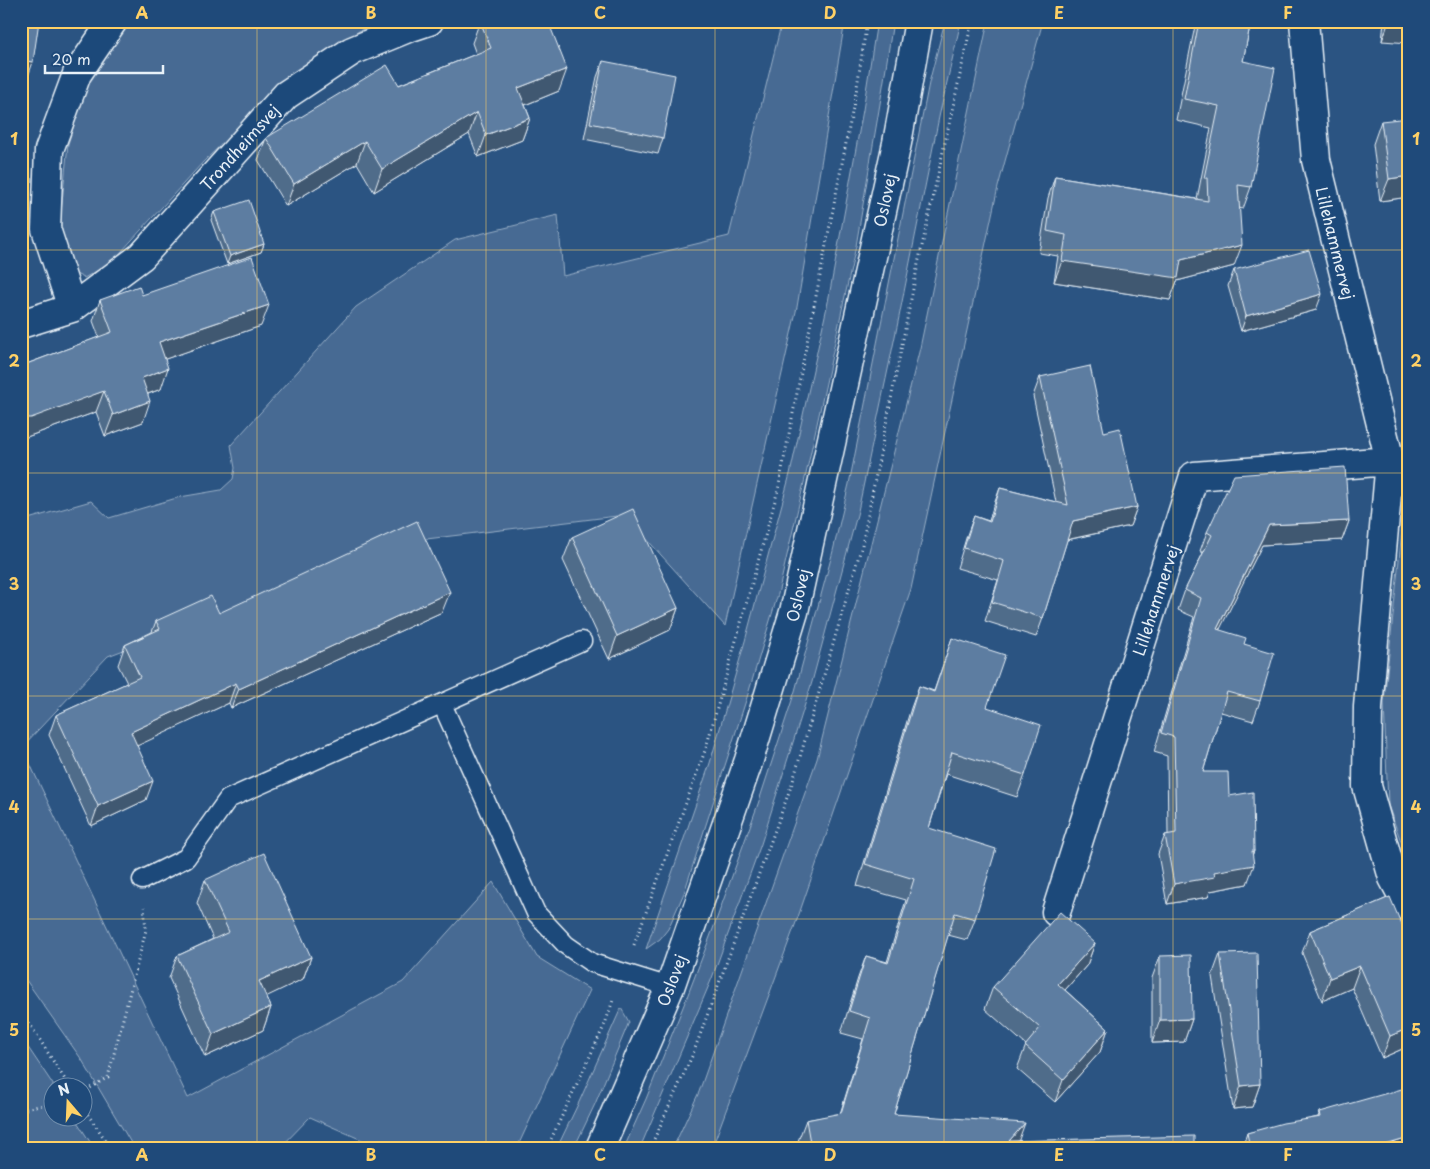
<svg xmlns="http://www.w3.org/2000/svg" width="1430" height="1169" font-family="'Playpen Sans',sans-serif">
	<rect width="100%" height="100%" fill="#2b5482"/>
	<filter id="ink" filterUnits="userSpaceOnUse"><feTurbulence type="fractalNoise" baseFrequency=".02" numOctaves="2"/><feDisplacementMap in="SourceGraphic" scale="10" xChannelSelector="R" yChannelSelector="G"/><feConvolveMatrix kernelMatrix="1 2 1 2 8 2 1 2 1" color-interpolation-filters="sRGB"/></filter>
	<g filter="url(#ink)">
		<path fill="#476b93" stroke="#98aec6" d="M128,21H381L359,31L298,72L204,161L111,263L84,278L72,272L60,222L68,144L88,80L111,42Z
			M782,21H845L797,307L725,626L625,515L410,541L108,656L22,747L188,1098L403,982L493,882L537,957L590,990L517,1148H380L310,1117L280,1148H134L82,1060L21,973V521L91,501L109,518L180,497L221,490L233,479L235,468L231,445L356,307L455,240L558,215L563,276L729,236Z
			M877,21H893L884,80L856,246L806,474L778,594L749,691L684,893L668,929L660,939L646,949L710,763L745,641L790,474L828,302L863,110Z
			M945,21H961L939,117L898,322L858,511L812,682L761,844L712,978L640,1148H624L646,1099L687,997L713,929L758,804L795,691L833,551L849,484L929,83Z
			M988,21H1043L998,187L911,589L798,917L712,1148H673L699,1092L817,759L920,348Z
			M1406,483H1409V864L1388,805L1384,701L1400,550Z
			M621,1008L629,1022L595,1104L574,1148H557L580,1100Z
			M21,1037L54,1086H52V1116L74,1117L94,1148H21Z"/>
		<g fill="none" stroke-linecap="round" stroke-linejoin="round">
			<defs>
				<path id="service" d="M442,704L536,913L566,945L592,963L670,987
					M142,880L186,858L228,799L582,641"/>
				<path id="minor" d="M1304,21L1316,160L1390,461L1368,707L1367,786L1393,878L1409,908
					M72,308L46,229L49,150L77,74L113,21
					M21,324L72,308L142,256L286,95L352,51L408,28L429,21
					M1056,912L1194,476L1390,461"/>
				<path id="tertiary" d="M600,1148L670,987L749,760L794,612L897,143L919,21"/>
			</defs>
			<use href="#service" stroke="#e8f1f8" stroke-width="21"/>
			<use href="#minor" stroke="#e8f1f8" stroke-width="31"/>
			<use href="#tertiary" stroke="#e8f1f8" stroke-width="31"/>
			<path stroke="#e8f1f8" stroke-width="3" stroke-dasharray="1 4" stroke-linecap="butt" d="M634,945L706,748L778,490L857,87L867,21
				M21,1010L69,1086
				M82,1093L108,1077L146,930L144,907
				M82,1106L111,1148
				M21,1110L52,1103
				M547,1148L605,1024L613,1000
				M650,1148L693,1054L793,781L862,545L918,264L972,21"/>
			<use href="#service" stroke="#1f4a7a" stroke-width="18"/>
			<use href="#minor" stroke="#1f4a7a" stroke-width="28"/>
			<use href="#tertiary" stroke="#1f4a7a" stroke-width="28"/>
		</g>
		<path fill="#506c8a" stroke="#e8f1f8" d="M480,21H534L559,91L525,105L530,118L522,140L478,157L469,134L374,192L357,163L286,206L258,160L266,138L476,54L472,43Z
			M1196,21H1251L1243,61L1251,187L1243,209L1239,208L1234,266L1177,281L1170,300L1054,282L1058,256L1039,253L1048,198L1055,176L1197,199L1211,128L1176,120Z
			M1384,21H1409L1382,41Z
			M603,61L663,138L658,154L584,139L597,77Z
			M1381,121L1409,197L1380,201L1373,144Z
			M214,212L264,244L261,252L227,264L211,220Z
			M1234,270L1316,310L1241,331L1228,286Z
			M142,295L261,326L165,359L161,389L148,394L143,422L105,436L96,412L21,439V366L99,337L93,321L100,300Z
			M1040,377L1104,432L1137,507L1130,526L1067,540L1043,618L1036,637L985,621L998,580L957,568L967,535L974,516L989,521L993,507L1000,488L1056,502L1033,396Z
			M1349,521L1342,540L1262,545L1219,630L1244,644L1260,701L1253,721L1221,712L1203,772L1229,796L1254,851L1252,855L1247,884L1210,891L1208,897L1167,904L1158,854L1165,835H1168L1167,756L1154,752L1194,617L1178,610L1185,590L1203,553L1200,551L1207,532Z
			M572,537L678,608L670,630L609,659L563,560Z
			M442,612L231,708L229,703L137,745L146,800L91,826L49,735L56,715L127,683L118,665L125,645L152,632L156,621L219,613Z
			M952,638L987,707L1025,775L1017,797L946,774L929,828L975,919L967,940L948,935L894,1114L1018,1141L1194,1148H799L798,1141L806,1120L840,1114L863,1039L841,1033L858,978L866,956L887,962L906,900L857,886L911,708L919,686L934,691Z
			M205,880L311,957L303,979L266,996L271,1007L263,1030L205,1057L169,978L177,956L213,939L197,903Z
			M1390,897L1409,1046L1382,1058L1352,988L1322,1001L1302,953L1310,931Z
			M1095,943L1087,965L1065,990L1108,1029L1100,1052L1055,1102L1017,1069L1026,1045L985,1009L993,987Z
			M1220,954L1260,1084L1252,1107L1233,1109L1212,976Z
			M1160,956L1192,1019L1184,1042L1152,1043V978Z
			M1320,1112L1409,1148H1242L1247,1133L1318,1117Z"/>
		<path fill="#415871" stroke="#e8f1f8" d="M1389,21H1409V43L1382,41Z
			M26,61L33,62L25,85L21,84Z
			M567,69L559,91L510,111L518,88Z
			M477,112L469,134L374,192L382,169Z
			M530,118L522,140L478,157L486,135Z
			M365,141L357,163L286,206L294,184Z
			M1409,176V197L1380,201L1389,179Z
			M264,244L261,252L227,264L230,256Z
			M1242,245L1234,266L1177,281L1170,300L1054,282L1062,261L1181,260Z
			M1322,294L1316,310L1241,331L1246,316Z
			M269,305L261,326L151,364L159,342Z
			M168,368L161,389L134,399L142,378Z
			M104,391L96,412L21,439V418Z
			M150,401L143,422L105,436L113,415Z
			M1137,507L1130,526L1066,540L1073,521Z
			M1349,521L1342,540L1262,545L1210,649L1217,629L1269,525Z
			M450,592L442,612L231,708L239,689Z
			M678,608L670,630L609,659L617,636Z
			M236,683L229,703L124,752L131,732Z
			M153,781L146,800L91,826L98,806Z
			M1252,851H1254L1248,866L1254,865L1247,884L1210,891L1208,897L1167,904L1174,884L1214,872Z
			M1095,943L1087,965L1050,1007L1058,984Z
			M311,957L303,979L251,1004L259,981Z
			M1360,966L1352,988L1322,1001L1330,978Z
			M271,1007L263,1030L205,1057L213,1034Z
			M1192,1019L1184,1042L1152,1043L1160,1020Z
			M1409,1028V1046L1382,1058L1390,1036Z
			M1108,1029L1100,1052L1055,1102L1063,1080Z
			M1260,1084L1252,1107L1233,1109L1241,1086Z
			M1025,1123L1017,1145L1009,1141Z
			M1409,1138V1148H1375Z"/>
		<path fill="#5d7da1" stroke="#e8f1f8" d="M21,21H39L33,62L26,61L21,97Z
			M480,21H534L535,26L546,21H548L567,69L518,88L530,118L486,135L477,112L382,169L365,141L294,184L266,138L387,65L399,85L491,48Z
			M1199,21H1251L1243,61L1275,68L1251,187L1238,185L1242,245L1181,260L1178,278L1062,261L1066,235L1047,231L1055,176L1208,201L1207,178H1204L1219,106L1184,99Z
			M603,61L675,75L663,138L590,123Z
			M1409,118V176L1389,179L1381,121Z
			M249,200L264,244L230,256L214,212Z
			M1309,250L1322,294L1246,316L1234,270Z
			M252,257L269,305L159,342L168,368L142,378L150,401L113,415L104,391L31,418H21V366L112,332L100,300L139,286L142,295Z
			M1090,366L1104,432L1120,428L1137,507L1073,521L1043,618L992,602L1004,561L964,548L974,516L990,522L1000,488L1068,505L1040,377Z
			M1345,467L1349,521L1269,525L1217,629L1246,638L1244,644L1274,653L1260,701L1227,692L1203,772H1228L1229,796L1253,792L1254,851H1252L1254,865L1214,872L1215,877L1174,884L1165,835L1176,833L1174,737L1161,733L1201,598L1185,590L1212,535L1207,532L1234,475Z
			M633,509L678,608L617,636L572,537Z
			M417,521L450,592L239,689L236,683L131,732L153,781L98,806L56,715L140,677L125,645L160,629L156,621L211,596L219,613Z
			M952,638L1005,655L987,707L1041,725L1025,775L952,752L929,828L996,849L975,919L955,913L894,1114L1025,1123L1009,1141L1194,1136V1148H811L806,1120L841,1113L870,1018L849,1011L866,956L888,963L914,879L865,864L919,686L934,692Z
			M264,853L311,957L259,981L271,1007L213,1034L177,956L229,932L205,880Z
			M1390,897L1409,942V1028L1390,1036L1360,966L1330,978L1310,931Z
			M1060,912L1095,943L1058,984L1108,1029L1063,1080L1025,1046L1040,1028L993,987Z
			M1257,953L1260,1084L1241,1086L1220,954Z
			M1191,955L1192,1019L1160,1020V956Z
			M1409,1087V1138L1375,1148H1250L1247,1133L1283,1123L1321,1117L1320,1112Z"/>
	</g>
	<path fill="none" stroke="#ffd166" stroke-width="1" stroke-opacity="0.55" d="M257,21V1148M486,21V1148M715,21V1148M944,21V1148M1173,21V1148M21,250H1409M21,473H1409M21,696H1409M21,919H1409"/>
	<g text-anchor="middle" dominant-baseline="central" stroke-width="4" stroke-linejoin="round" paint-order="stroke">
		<g font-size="16" fill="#e8f1f8" stroke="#1f4a7a">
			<text transform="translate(239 147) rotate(-48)">Trondheimsvej</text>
			<text transform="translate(884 200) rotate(-78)">Oslovej</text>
			<text transform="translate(1336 243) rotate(76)">Lillehammervej</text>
			<text transform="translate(797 595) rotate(-77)">Oslovej</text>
			<text transform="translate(1155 600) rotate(-72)">Lillehammervej</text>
			<text transform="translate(671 980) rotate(-69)">Oslovej</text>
		</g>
	</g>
	<rect width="1430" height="1169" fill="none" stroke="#1f4a7a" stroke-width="55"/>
	<g transform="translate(68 1102) rotate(341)"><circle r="24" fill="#1f4a7a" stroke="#6f8dac"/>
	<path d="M0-4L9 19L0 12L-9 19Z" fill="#ffd166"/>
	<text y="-8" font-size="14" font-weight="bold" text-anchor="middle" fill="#e8f1f8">N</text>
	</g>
	<path d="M45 65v8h118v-8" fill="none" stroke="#e8f1f8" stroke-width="2.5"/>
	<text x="52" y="65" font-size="15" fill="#e8f1f8" stroke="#1f4a7a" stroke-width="4" paint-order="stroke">20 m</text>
	<rect x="28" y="28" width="1374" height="1114" fill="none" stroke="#ffd166" stroke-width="2"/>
	<g font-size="16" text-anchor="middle" font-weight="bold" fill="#ffd166">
		<text x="142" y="19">A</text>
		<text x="371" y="19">B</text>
		<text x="600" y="19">C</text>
		<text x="830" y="19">D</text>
		<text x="1059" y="19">E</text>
		<text x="1288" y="19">F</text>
		<text x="14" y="145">1</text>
		<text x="1416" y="145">1</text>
		<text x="14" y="367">2</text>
		<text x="1416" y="367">2</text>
		<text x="14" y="590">3</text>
		<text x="1416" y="590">3</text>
		<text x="14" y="813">4</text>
		<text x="1416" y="813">4</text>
		<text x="14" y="1036">5</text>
		<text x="1416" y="1036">5</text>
		<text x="142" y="1161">A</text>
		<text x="371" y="1161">B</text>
		<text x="600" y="1161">C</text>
		<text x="830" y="1161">D</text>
		<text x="1059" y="1161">E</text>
		<text x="1288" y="1161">F</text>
	</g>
</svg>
